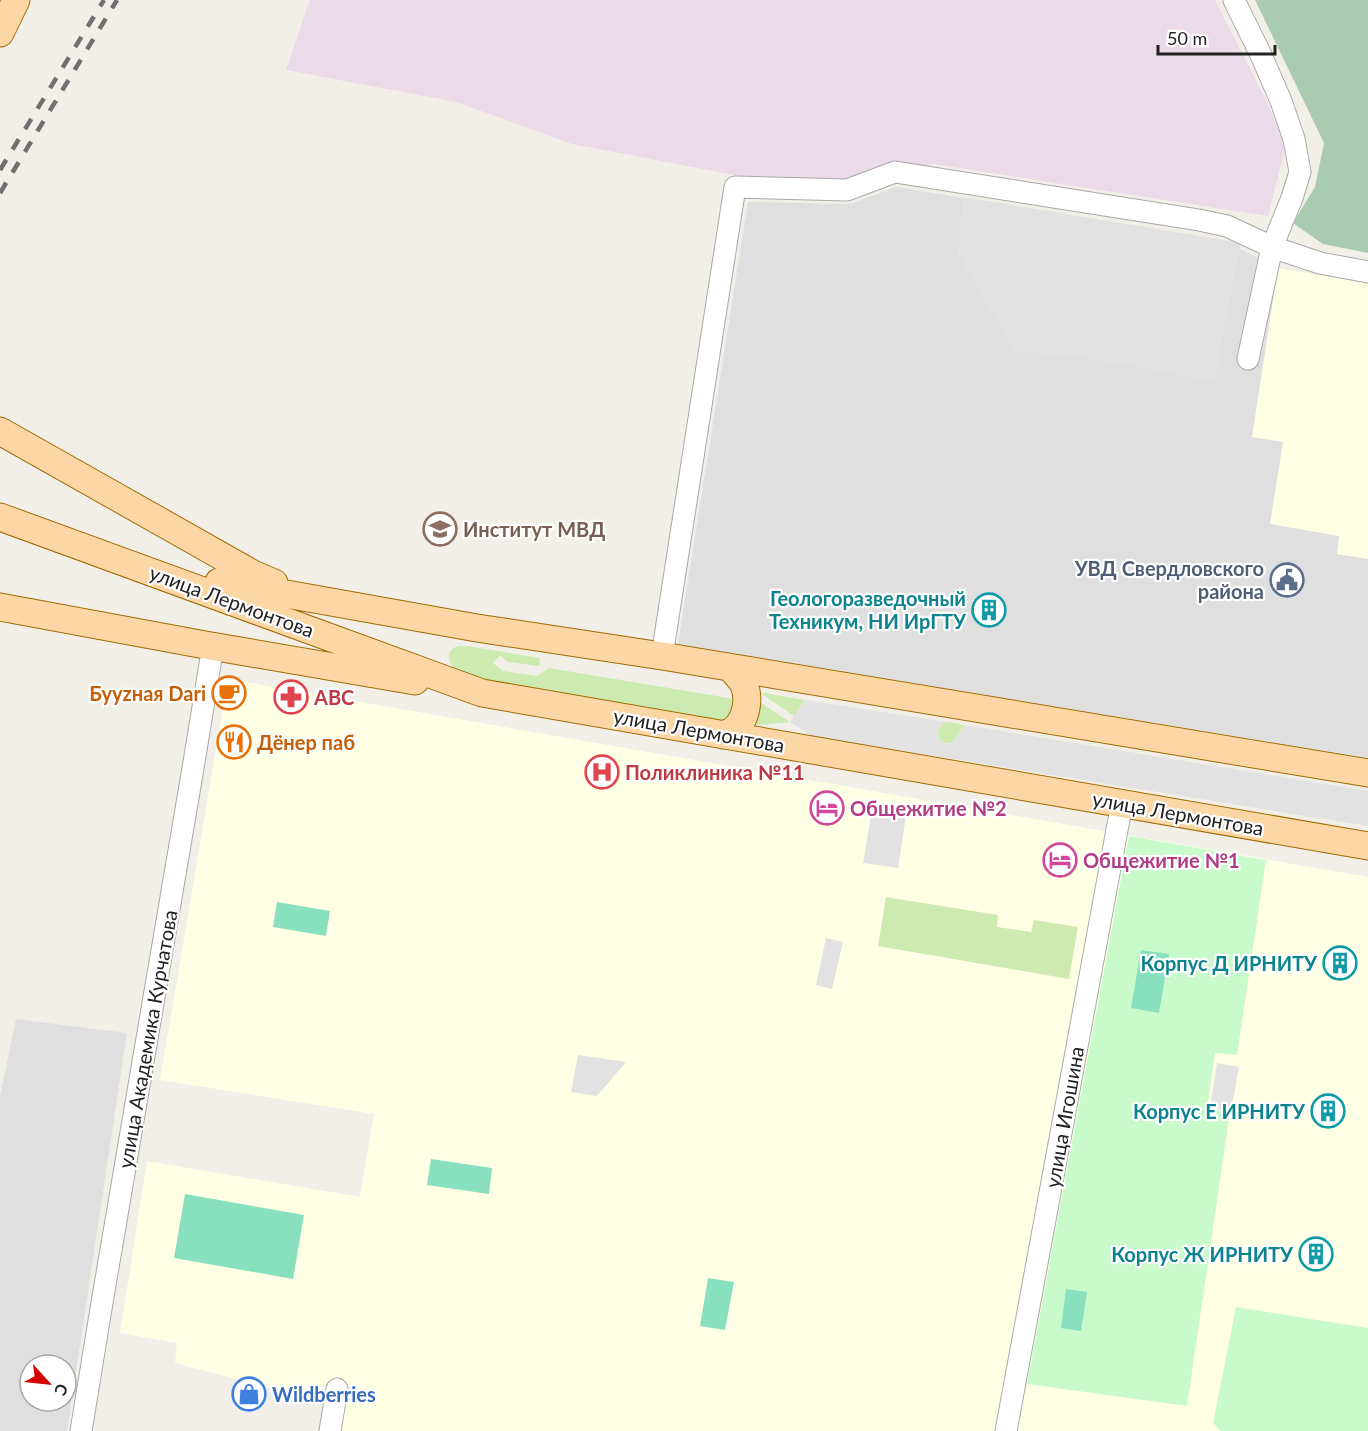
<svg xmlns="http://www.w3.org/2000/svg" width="1368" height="1431" font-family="Lato,sans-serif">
	<rect width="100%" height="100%" fill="#f2efe9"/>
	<path fill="#e0dfdf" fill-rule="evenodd" d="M896,187L1222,240L1278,268L1368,283V758L678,644L748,202L850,204Z
		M16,1019L127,1033L67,1431H0V1096ZM30,1365H66V1401H30Z"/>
	<path fill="#ebdbe8" d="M310,0H1215L1265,98L1286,145L1268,216L933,164L857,184L745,177L572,144L456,102L286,70Z"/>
	<path fill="#ffffe5" d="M1278,268L1368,283V559L1337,554L1339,536L1270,524L1283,442L1252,437Z
		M228,679L1368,877V1431H324L328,1403L175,1363L177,1343L120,1333L147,1161L360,1197L374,1114L160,1080Z"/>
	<path fill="#cdebb0" d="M459,646H467L540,658L539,666L508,662L500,655L493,663L503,671L537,676L549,668L735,699L736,704L727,718L715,721L471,680C459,673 448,668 449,653L453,648Z
		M759,692L805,700L794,716Z
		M758,701L790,722L750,726Z
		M947,722L965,725L952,743H943L939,740L937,732L943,723Z
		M886,897L998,915L997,927L1031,932L1034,920L1078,927L1069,979L878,946Z"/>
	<path fill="#aacbaf" d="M1255,0H1368V253L1323,244L1293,223L1315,187L1324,143Z"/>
	<path fill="#c8facc" d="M1129,836L1266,860L1237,1055L1215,1053L1207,1108L1230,1112L1187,1406L1027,1384Z
		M1236,1307L1368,1328V1431H1221L1213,1423Z"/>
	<path fill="#88e0be" d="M277,902L330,911L326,936L273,927Z
		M1141,950L1169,954L1159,1013L1131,1008Z
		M431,1159L492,1168L489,1194L427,1185Z
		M185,1194L304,1215L293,1279L174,1258Z
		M708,1278L734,1282L725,1330L700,1326Z
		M1066,1289L1087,1292L1081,1331L1061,1328Z"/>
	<path fill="#e2e2e2" d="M963,197L1241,243L1214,381L1106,361L1015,351L958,254Z
		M805,700L947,722L941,725L937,732L939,740L947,744L952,743L965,725L1368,791V826L812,736L790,722Z
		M873,804L907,809L898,868L863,863Z
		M826,938L843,942L832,989L816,985Z
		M578,1055L626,1062L597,1096L571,1092Z
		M1217,1063L1239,1067L1231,1111L1210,1108Z"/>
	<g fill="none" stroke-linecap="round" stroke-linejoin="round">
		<defs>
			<path id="minor" d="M1234,0L1261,55L1281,101L1294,139L1300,172L1292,198L1272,247L1248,359
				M662,656L735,187L847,190L895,172L1199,220L1227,226L1272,247L1320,263L1368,272
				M81,1431C123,1169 171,908 213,646
				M330,1431L337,1389
				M1006,1431L1122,803"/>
			<path id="major" d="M0,33L16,0
				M0,431L253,574L274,583
				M0,517L482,693L1368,846
				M219,582L477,628L662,656L1368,773
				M0,607L205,645L415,681
				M723,735C726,733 729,733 732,731C746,722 751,698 743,683C740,678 735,673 731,668"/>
		</defs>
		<use href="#minor" stroke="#a9a9a9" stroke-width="23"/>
		<use href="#major" stroke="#a06b00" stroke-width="29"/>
		<use href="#minor" stroke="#fff" stroke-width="21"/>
		<use href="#major" stroke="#fcd6a4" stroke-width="27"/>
		<path stroke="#707070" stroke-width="4.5" stroke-dasharray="12 12" stroke-linecap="butt" d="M0,170L104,0
			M0,193L117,0"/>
	</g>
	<defs>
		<symbol id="university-ring" viewBox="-11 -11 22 22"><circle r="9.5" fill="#fff" stroke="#8d6e63" stroke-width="1.5"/><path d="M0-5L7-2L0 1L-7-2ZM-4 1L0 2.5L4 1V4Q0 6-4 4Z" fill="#8d6e63"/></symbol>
		<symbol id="civic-ring" viewBox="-11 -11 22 22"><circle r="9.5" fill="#fff" stroke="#5c6f8a" stroke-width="1.5"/><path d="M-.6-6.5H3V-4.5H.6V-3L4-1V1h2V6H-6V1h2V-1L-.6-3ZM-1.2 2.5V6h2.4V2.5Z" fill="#5c6f8a"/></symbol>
		<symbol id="building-ring" viewBox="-11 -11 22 22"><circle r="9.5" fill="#fff" stroke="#0f9aa8" stroke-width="1.5"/><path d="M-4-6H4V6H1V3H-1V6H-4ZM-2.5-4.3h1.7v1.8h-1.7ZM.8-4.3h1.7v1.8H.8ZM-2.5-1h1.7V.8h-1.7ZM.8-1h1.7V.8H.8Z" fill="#0f9aa8"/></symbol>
		<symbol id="cafe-ring" viewBox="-11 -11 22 22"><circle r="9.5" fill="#fff" stroke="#e8710a" stroke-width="1.5"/><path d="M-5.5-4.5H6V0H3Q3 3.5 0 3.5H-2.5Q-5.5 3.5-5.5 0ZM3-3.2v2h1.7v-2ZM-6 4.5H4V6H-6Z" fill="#e8710a"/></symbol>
		<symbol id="pharmacy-ring" viewBox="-11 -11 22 22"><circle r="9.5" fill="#fff" stroke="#e0444e" stroke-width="1.5"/><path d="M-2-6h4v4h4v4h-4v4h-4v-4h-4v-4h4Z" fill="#e0444e"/></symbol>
		<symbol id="restaurant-ring" viewBox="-11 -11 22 22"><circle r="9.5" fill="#fff" stroke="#e8710a" stroke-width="1.5"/><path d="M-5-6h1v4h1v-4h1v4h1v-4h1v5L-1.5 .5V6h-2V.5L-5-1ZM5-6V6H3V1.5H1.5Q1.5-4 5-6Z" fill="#e8710a"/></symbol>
		<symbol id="hospital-ring" viewBox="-11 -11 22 22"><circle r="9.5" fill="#fff" stroke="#e0444e" stroke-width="1.5"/><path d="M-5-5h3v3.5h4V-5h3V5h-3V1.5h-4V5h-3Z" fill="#e0444e"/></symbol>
		<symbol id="hotel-ring" viewBox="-11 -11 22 22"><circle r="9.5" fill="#fff" stroke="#d1479c" stroke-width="1.5"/><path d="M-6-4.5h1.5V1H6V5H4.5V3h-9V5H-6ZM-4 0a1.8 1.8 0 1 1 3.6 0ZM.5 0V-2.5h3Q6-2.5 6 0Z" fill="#d1479c"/></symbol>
		<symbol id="shop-ring" viewBox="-11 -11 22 22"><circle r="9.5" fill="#fff" stroke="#3f7fe0" stroke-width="1.5"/><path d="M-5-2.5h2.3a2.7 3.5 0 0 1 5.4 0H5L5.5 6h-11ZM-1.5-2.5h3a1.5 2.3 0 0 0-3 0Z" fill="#3f7fe0"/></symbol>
	</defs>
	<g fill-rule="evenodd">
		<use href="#university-ring" x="421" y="510" width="38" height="38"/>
		<use href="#civic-ring" x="1268" y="561" width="38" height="38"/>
		<use href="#building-ring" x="970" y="591" width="38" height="38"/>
		<use href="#cafe-ring" x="210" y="674" width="38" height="38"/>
		<use href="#pharmacy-ring" x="272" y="678" width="38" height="38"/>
		<use href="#restaurant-ring" x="215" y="723" width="38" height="38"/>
		<use href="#hospital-ring" x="583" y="753" width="38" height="38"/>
		<use href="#hotel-ring" x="808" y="789" width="38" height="38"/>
		<use href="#hotel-ring" x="1041" y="841" width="38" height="38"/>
		<use href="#building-ring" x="1321" y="944" width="38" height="38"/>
		<use href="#building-ring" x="1309" y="1092" width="38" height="38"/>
		<use href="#building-ring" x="1297" y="1235" width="38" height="38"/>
		<use href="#shop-ring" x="230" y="1375" width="38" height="38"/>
	</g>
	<g text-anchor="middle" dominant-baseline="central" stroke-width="4.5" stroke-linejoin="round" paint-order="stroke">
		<g font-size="20" font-weight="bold" fill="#785e54" stroke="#fff" text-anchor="start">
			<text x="463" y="529">Институт МВД</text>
		</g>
		<g font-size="20" font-weight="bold" fill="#4e5e75" stroke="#fff" text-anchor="end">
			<text x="1264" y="568">УВД Свердловского<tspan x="1264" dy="23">района</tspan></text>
		</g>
		<g font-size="20" font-weight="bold" fill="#0d838f" stroke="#fff" text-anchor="end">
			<text x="966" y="598">Геологоразведочный<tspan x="966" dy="23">Техникум, НИ ИрГТУ</tspan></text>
			<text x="1317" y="963">Корпус Д ИРНИТУ</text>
			<text x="1305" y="1111">Корпус Е ИРНИТУ</text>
			<text x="1293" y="1254">Корпус Ж ИРНИТУ</text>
		</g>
		<g font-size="20" fill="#222" stroke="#fff">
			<text transform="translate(232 601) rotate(20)">улица Лермонтова</text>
			<text transform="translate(699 730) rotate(10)">улица Лермонтова</text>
			<text transform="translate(1178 813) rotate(10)">улица Лермонтова</text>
			<text transform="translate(147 1039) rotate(-80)">улица Академика Курчатова</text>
			<text transform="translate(1064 1117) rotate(-80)">улица Игошина</text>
		</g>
		<g font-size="20" font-weight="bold" fill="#c56008" stroke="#fff" text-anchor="end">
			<text x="206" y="693">Бууzная Dari</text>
			<text x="257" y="742" text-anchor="start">Дёнер паб</text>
		</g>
		<g font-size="20" font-weight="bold" fill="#be3a42" stroke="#fff" text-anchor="start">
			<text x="314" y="697">ABC</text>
			<text x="625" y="772">Поликлиника №11</text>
		</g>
		<g font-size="20" font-weight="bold" fill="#b23c85" stroke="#fff" text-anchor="start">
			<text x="850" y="808">Общежитие №2</text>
			<text x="1083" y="860">Общежитие №1</text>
		</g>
		<g font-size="20" font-weight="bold" fill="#366cbe" stroke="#fff" text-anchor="start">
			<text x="272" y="1394">Wildberries</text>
		</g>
	</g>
	<g transform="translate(48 1383) rotate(117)"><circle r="28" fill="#ffffff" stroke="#a7a7a7" stroke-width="1.5"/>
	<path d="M0-4.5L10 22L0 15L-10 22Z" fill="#d40000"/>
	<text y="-9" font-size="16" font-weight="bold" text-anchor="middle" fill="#222222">С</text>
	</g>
	<path d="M1158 45v9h117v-9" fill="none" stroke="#222222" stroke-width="3"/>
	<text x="1167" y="45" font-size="18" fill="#222222" stroke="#ffffff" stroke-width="4.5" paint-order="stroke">50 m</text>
</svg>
